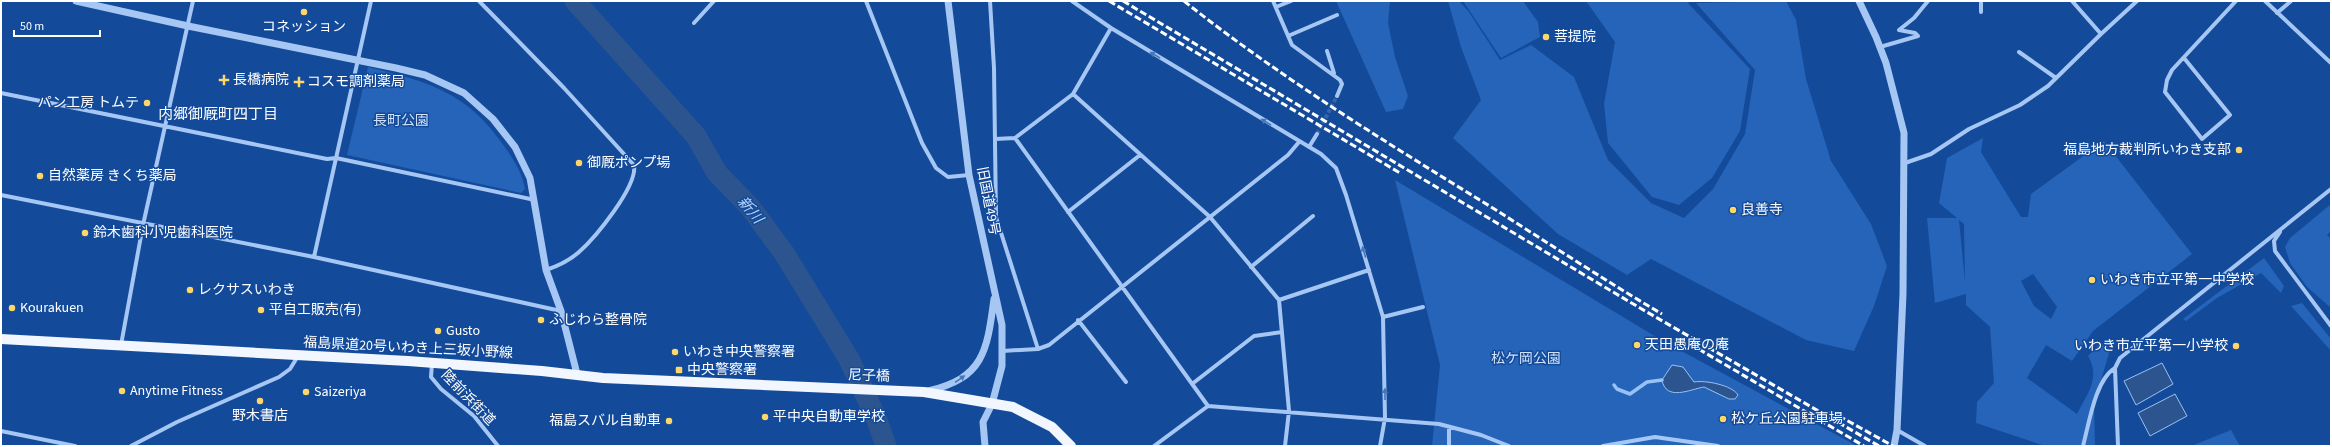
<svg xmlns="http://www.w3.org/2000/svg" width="2332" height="447" font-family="'Source Sans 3','Noto Sans JP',sans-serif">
	<rect width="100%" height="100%" fill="#134a9a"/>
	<path fill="#2564b8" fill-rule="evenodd" d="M1336,1H1390L1388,23L1395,57L1408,96L1403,109L1386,112Z
		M1448,1H1459L1469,12L1500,60L1531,45L1574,77L1608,160L1651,203L1684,218L1713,189L1745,134L1755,70L1696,3L1786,1L1796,20L1806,79L1831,161L1871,224L1887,266L1874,306L1854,351L1806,340L1651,259L1627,275L1558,234L1453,138L1481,100L1461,47Z
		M1463,1H1523L1538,22L1540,37L1501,58Z
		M1586,1H1691L1688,3L1750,69L1740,131L1712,178L1679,205L1652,197L1608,143L1604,104L1615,42Z
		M368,67C429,82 467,92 504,146C514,160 522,172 525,189L521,193L347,155Z
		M1983,138L1981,152L2021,217H2028L2031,194L2104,141L2192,254L2093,331L2072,361L2046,345L2027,378L2077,414C2087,394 2101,378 2088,356L2100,343H2112L2094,404L2095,446H2045L1976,423L1977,402L1994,383L1990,327L1966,305V294L1935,303L1927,218H1957L1939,203L1947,158ZM1959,220L1964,224L1965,282ZM2033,274L2057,307L2051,319L2034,306L2021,281Z
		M1395,180L1663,341L1857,446H1432L1440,365Z
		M2331,204V231L2327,235L2331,239V308L2307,287L2290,263L2285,247L2290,238Z
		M2264,258L2284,286L2281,293L2261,273L2217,298L2186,321L2183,319Z
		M2302,303L2331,339V351L2291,306Z
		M2231,430L2240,446H2191Z"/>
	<path fill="#2c5590" stroke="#98c2f6" d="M2162,363L2173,384L2136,405L2124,381Z
		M1672,365L1683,367L1694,382C1705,380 1732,385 1738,395L1735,399H1729L1704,387C1691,389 1666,402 1662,380Z
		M2175,394L2187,416L2150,436L2138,413Z
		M862,408L882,409L884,423L891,446H878Z"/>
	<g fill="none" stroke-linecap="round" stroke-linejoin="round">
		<path stroke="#98c2f6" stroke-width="3.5" d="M1614,385L1617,389L1630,394L1647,382L1662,380"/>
		<path stroke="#2c5590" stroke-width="21" d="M575,1L696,136L717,173L750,207L784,253L849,359L877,420L886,446"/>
		<path stroke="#3665a9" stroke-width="4" stroke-dasharray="4 2" stroke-linecap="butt" d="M1317,134L1337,96"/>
		<path stroke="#a6c7f3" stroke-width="4" d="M479,1L564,88L634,165C638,186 595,238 579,252C569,261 558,266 546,270
			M866,1L922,143L936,168L948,177L969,175
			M990,1L994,68L996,217L1038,349
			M1072,1L1111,28L1321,154L1336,168L1346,195L1383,317L1385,418L1380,446
			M1273,1L1292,45L1340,80L1342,84L1337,96
			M1981,1V12
			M2265,1L2331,63
			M1276,7L1291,1
			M2277,13L2291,1
			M694,23L714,1
			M2101,34L2137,1
			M1288,36L1337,15
			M1880,47L1918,36L1915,33L1899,30L1914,18L1928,1
			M1327,51L1334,73
			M2019,52L2056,78
			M2184,58L2230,115L2202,139L2165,92L2167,80L2172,70L2236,1
			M1,93L327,159L336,158L535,200
			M1073,94L1210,217L1279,300L1289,411L1285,446
			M1015,138L1208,406
			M995,139L1015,138L1073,94L1111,28
			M1309,147L1317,134
			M1905,163L1931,154L1969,129L2020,105L2048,86L2101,34L2072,1
			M1,195L314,257L561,311
			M1068,212L1140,155
			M2280,232L2274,241L2275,251L2331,326
			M314,257L371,1
			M1251,267L1313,216
			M1279,300L1369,270
			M1383,317L1423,307
			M1078,320L1126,382
			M121,345L143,225L193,1
			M1002,351L1038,349L1049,345L1288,155L1299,142
			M432,363L431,377L441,389L474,416L498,446
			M1192,384L1254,336L1282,332
			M1897,430L1925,446
			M1,431L75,446
			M131,446L177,422L279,377L290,369L298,356
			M1154,446L1208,406L1439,424L1481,435L1509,446
			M1449,446V427
			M1603,446L1655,437L1718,446
			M2083,446C2089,424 2095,380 2115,368
			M2118,446L2115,368L2120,358L2331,189"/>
		<path stroke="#a6c7f3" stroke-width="7" d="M76,1L188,26L396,68L425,75L464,93L493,119L515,147L530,178L546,270L561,311L577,374
			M948,1L969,175L1002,325V366L992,404L983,422L985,446
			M1859,1L1876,37L1886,63L1904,133L1903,294L1897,430L1894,446
			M928,391C984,378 987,351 994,299"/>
		<path stroke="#f2f7ff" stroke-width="10" d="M1,339L408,361L542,371L603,378L924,392L1013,407L1052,427L1071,446"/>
		<path stroke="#fff" stroke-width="3" stroke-dasharray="7 3" stroke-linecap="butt" d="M1109,1L1400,173
			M1123,1L1640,308L1879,446
			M1184,1C1282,79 1389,144 1496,210C1551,245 1606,281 1662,314
			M1690,344L1864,446
			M1830,411L1893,446"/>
	</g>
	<defs><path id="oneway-solid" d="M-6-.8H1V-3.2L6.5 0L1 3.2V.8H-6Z"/></defs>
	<g fill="#4676b9">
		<use href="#oneway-solid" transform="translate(1155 55) rotate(-149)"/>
		<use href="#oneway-solid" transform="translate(1266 122) rotate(-149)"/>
		<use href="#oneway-solid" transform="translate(1364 252) rotate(-106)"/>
		<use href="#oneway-solid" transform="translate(960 379) rotate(-35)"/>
		<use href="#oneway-solid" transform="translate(1385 394) rotate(-90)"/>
	</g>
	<g fill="#ffd768" stroke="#134a9a" stroke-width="1.5">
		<circle cx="304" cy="12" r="4"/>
		<circle cx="1546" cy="37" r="4"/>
		<path d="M222 74h4v4h4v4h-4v4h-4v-4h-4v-4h4z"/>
		<path d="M297 76h4v4h4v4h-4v4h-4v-4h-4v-4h4z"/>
		<circle cx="147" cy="103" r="4"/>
		<circle cx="2239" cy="150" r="4"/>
		<circle cx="579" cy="163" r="4"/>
		<circle cx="40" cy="176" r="4"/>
		<circle cx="1733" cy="210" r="4"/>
		<circle cx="85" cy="233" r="4"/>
		<circle cx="2092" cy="280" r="4"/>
		<circle cx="190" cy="290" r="4"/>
		<circle cx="12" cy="308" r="4"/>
		<circle cx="261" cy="310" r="4"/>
		<circle cx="541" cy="320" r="4"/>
		<circle cx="438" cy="331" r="4"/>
		<circle cx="1637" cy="345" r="4"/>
		<circle cx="2236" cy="346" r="4"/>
		<circle cx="675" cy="352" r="4"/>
		<rect x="675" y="366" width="8" height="8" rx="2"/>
		<circle cx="122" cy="391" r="4"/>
		<circle cx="306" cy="392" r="4"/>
		<circle cx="260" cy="401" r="4"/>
		<circle cx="765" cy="417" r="4"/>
		<circle cx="1723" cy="419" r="4"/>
		<circle cx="669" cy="421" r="4"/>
	</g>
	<g text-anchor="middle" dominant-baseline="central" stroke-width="3" stroke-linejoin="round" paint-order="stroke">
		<g font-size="14" fill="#fff" stroke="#134a9a" text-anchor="start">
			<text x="304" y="27" text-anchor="middle">コネッション</text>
			<text x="1554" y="37">菩提院</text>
			<text x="233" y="80">長橋病院</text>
			<text x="307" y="82">コスモ調剤薬局</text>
			<text x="139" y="103" text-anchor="end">パン工房 トムテ</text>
			<text x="2231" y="150" text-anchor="end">福島地方裁判所いわき支部</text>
			<text x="587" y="163">御厩ポンプ場</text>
			<text x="48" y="176">自然薬房 きくち薬局</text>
			<text x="1741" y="210">良善寺</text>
			<text x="93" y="233">鈴木歯科小児歯科医院</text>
			<text x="2100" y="280">いわき市立平第一中学校</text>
			<text x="198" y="290">レクサスいわき</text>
			<text x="20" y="308">Kourakuen</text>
			<text x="269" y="310">平自工販売(有)</text>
			<text x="549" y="320">ふじわら整骨院</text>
			<text x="446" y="331">Gusto</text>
			<text x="1645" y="345">天田愚庵の庵</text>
			<text x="2228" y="346" text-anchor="end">いわき市立平第一小学校</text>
			<text x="683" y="352">いわき中央警察署</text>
			<text x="687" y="370">中央警察署</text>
			<text x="130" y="391">Anytime Fitness</text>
			<text x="314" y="392">Saizeriya</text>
			<text x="260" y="416" text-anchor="middle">野木書店</text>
			<text x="773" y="417">平中央自動車学校</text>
			<text x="1731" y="419">松ケ丘公園駐車場</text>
			<text x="661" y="421" text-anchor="end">福島スバル自動車</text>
		</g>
		<g font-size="14" fill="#cee2fd" stroke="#134a9a">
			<text x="401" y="121">長町公園</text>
			<text x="1526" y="359">松ケ岡公園</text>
		</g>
		<g font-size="14" fill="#fff" stroke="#134a9a">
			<text transform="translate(988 201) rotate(79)">旧国道49号</text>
			<text transform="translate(408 348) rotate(3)">福島県道20号いわき上三坂小野線</text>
			<text transform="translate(869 376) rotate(2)">尼子橋</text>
			<text transform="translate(468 398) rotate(46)">陸前浜街道</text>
		</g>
		<g font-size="15" fill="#fff" stroke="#134a9a">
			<text x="218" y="114">内郷御厩町四丁目</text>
		</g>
		<g font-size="15" font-style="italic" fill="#b2d1fa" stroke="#134a9a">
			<text transform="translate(750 210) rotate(50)">新川</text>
		</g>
	</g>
	<rect width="2332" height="447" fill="none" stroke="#ffffff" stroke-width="4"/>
	<path d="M14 30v6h86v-6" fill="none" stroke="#ffffff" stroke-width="2"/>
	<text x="20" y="30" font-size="12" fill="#ffffff" stroke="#134a9a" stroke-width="3" paint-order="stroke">50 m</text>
</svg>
